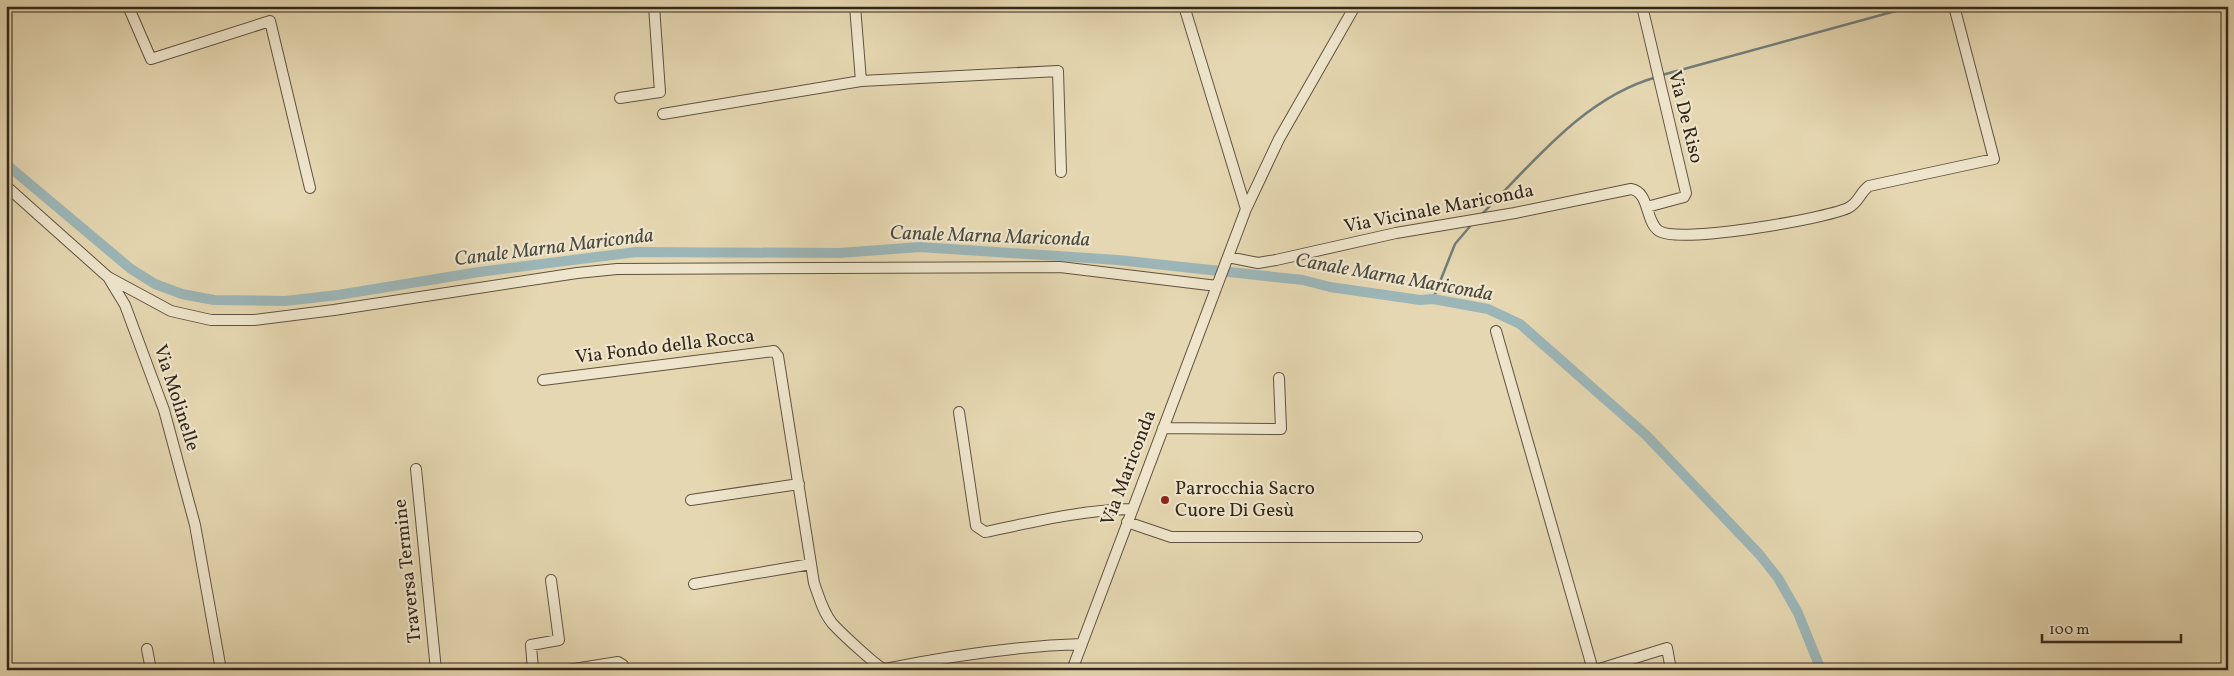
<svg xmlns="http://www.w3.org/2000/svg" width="2234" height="676" font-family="Vollkorn,serif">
	<rect width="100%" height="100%" fill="#e5d7b1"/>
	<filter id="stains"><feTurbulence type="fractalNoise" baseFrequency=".004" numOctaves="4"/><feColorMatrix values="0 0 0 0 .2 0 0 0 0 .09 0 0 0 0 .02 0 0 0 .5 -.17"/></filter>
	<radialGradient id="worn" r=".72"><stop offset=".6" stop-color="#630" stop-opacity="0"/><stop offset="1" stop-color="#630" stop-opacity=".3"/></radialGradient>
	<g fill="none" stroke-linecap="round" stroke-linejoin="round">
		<path stroke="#727d79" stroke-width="2.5" d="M1662,75L1914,6
			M1481,215C1533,163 1584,97 1657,77
			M1433,299L1455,244L1472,224"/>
		<path stroke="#9cb6b8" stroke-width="10" d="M6,164L131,269L155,284L182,294L214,300L285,301L338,295L479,272L636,252L840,253L920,247L1118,260L1303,280L1330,287L1420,300L1433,299L1488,309L1520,324L1646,435L1759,554L1778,578L1798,613L1821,670"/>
		<defs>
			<path id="minor" d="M128,6L151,59L270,21L310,188
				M855,6L861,81
				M1184,6L1246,209
				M1642,6L1686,193L1684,197L1647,207
				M620,98L660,92L654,6
				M663,114L861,81L1058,71L1061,172
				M6,186L108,277L125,305L164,410L195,525L221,670
				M1228,257L1258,263L1276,260L1396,233L1515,213L1631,189C1650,192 1645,222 1659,231C1680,244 1824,219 1848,208C1859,203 1860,192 1869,186L1994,159L1954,6
				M108,277L171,311L211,320H254L334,310L577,273L617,269L1060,267L1217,286
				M1496,331L1593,670
				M543,380L774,351L778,356L814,583C819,597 823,612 832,623C839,631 878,668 885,669C950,656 1016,646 1082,644
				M959,412L976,526L985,532C1033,522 1082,510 1132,509
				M1163,428L1281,429L1279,378
				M416,469L436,670
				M691,500L799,484
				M1127,522L1171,537H1417
				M694,584L811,564
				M147,649L151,670
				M533,670L531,645L559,640L551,580
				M568,670L618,662L623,665L624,670
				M1072,670L1246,209L1279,139L1355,6
				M1596,670L1667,648L1671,670"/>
		</defs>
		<use href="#minor" stroke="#5f5340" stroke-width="12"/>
		<use href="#minor" stroke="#eee5cc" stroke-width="10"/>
	</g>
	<circle fill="#8f2418" stroke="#eee5cc" stroke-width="2" cx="1165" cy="500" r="5"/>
	<g text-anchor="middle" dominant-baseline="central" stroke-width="4.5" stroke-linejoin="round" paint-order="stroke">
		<g font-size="19" fill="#32271a" stroke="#eee5cc">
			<text transform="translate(1685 117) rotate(76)">Via De Riso</text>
			<text transform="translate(1439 209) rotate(-11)">Via Vicinale Mariconda</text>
			<text transform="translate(665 347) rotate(-7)">Via Fondo della Rocca</text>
			<text transform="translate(176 398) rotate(72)">Via Molinelle</text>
			<text transform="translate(1129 468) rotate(-69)">Via Mariconda</text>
			<text transform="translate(408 571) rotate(-96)">Traversa Termine</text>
		</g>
		<g font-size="19" fill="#32271a" stroke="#eee5cc" text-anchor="start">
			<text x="1175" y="489">Parrocchia Sacro<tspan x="1175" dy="22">Cuore Di Gesù</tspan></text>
		</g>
		<g font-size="20" font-style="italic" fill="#4c4b42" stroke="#eee5cc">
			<text transform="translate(990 237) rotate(2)">Canale Marna Mariconda</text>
			<text transform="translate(554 248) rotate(-7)">Canale Marna Mariconda</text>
			<text transform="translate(1394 278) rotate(10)">Canale Marna Mariconda</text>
		</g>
	</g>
	<rect width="2234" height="676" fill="none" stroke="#e5d7b1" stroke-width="25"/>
	<rect x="8" y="8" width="2219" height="661" fill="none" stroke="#32271a" stroke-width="2.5"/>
	<rect x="12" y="12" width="2209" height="651" fill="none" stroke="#32271a"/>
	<path d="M2042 634v8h139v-8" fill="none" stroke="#32271a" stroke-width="2.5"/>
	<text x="2049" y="634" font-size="15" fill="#32271a" stroke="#eee5cc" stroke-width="4" paint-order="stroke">100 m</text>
	<rect width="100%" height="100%" filter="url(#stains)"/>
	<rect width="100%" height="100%" fill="url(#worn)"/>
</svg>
